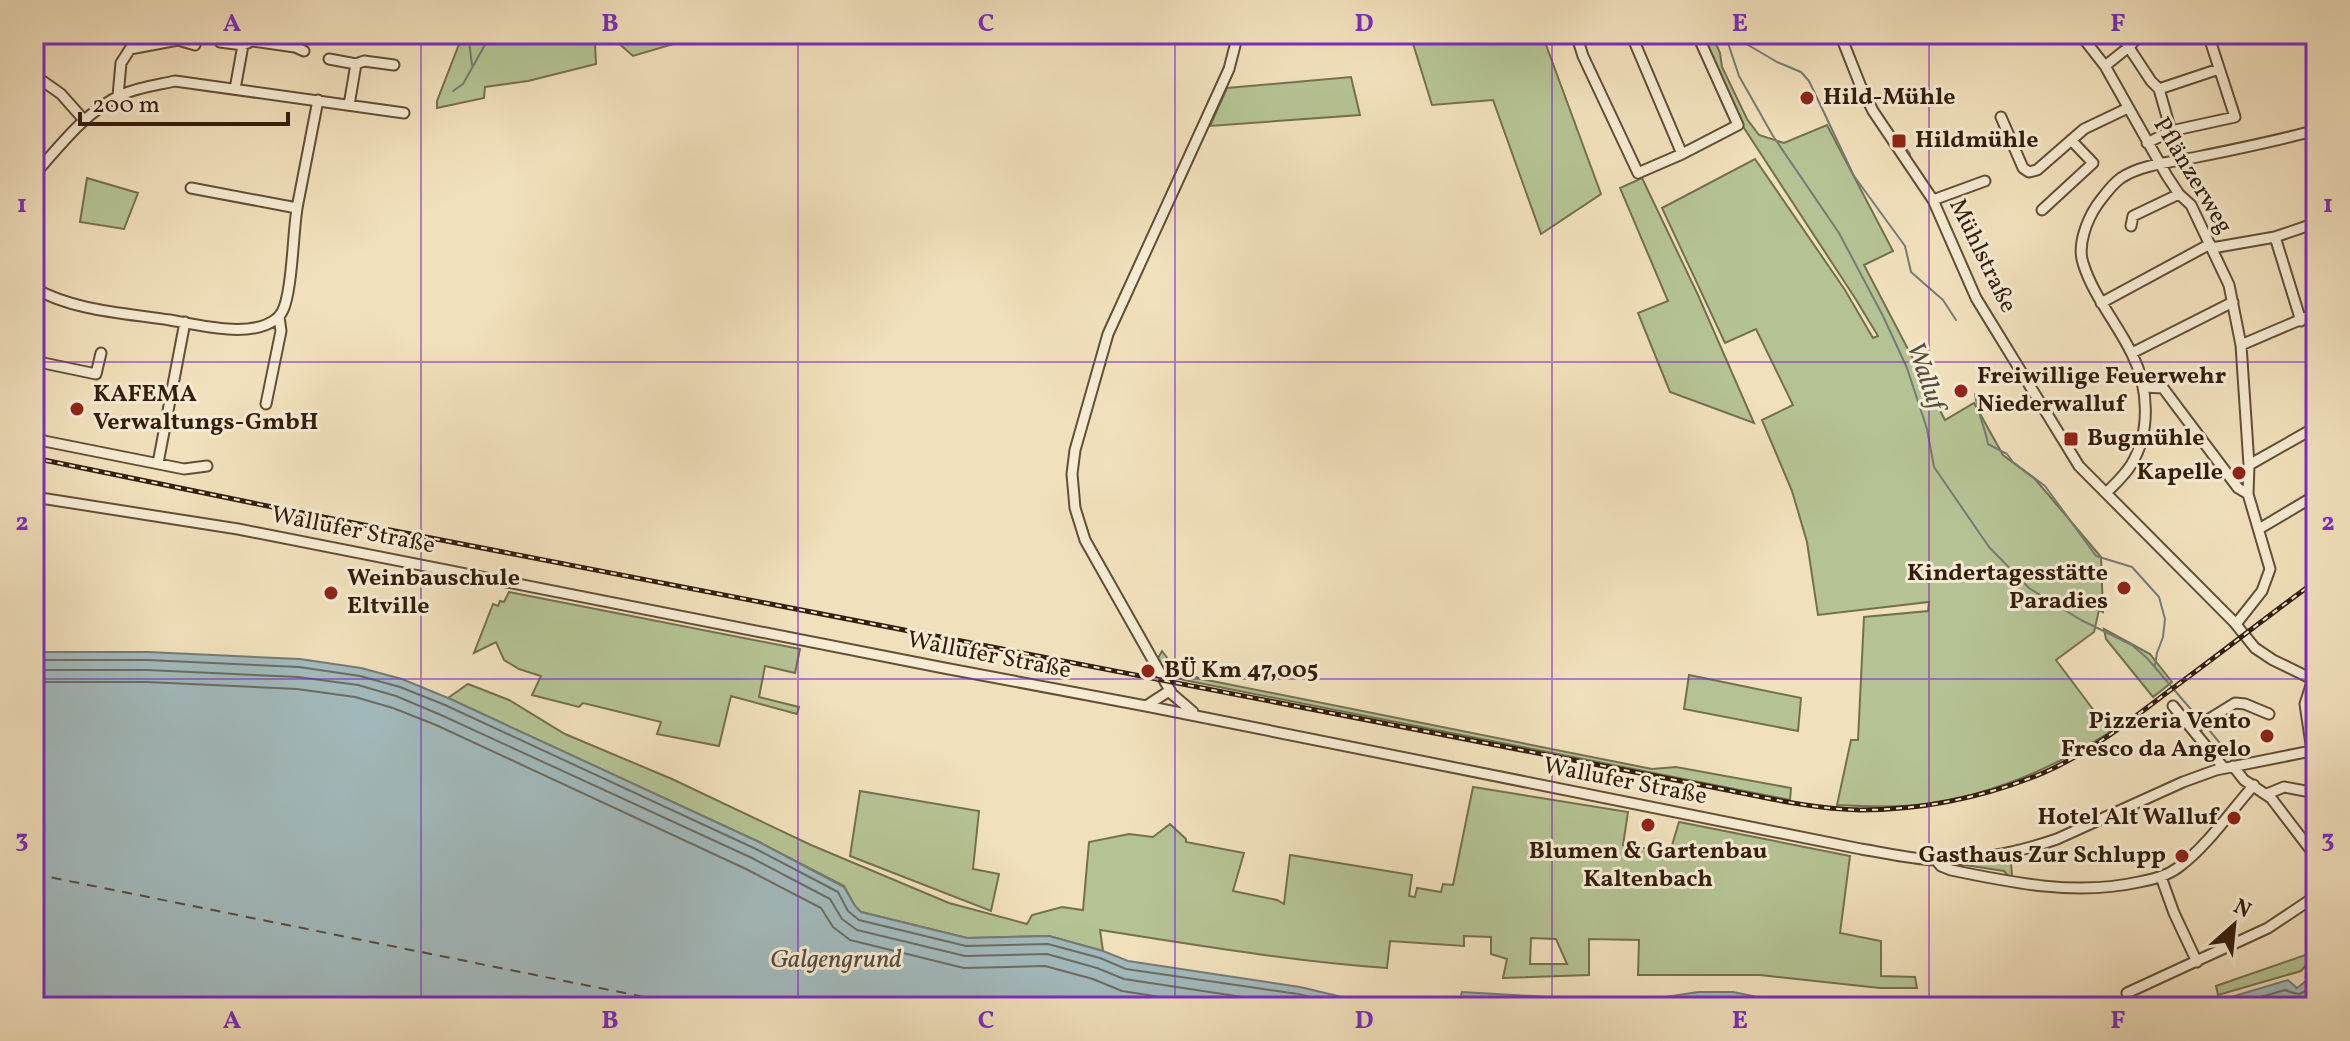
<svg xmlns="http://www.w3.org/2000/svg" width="2350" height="1041" font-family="Vollkorn,serif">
	<rect width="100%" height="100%" fill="#f1e0bc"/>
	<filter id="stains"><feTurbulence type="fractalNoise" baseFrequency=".0025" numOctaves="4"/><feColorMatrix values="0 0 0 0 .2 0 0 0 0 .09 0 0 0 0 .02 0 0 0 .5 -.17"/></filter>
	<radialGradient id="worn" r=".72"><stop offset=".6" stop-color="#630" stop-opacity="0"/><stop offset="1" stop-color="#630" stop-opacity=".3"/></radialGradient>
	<path fill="#b5c394" stroke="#74704f" stroke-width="2" fill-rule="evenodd" d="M463,34H582V43L595,44L596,64L528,81L485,87L484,98L437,108V101Z
		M608,34H707L633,56Z
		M1410,34H1542L1601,194L1541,234L1493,100L1432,105Z
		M1702,34H1712L1720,53L1722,67L1747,119L1759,135L1784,143L1827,125L1893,251L1864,265L1945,420L1974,403L2003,455L2035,479L2101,557L2103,612L2099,610L2094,632L2056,660L2110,732C2052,769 1987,797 1917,805C1890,808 1863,806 1837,805L1851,740H1858L1864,617L1928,611L1929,602L1818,615L1807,542L1792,491L1762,420L1793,405L1756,329L1725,343L1662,208L1755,159L1845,290L1873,338L1878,336L1855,298L1744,128Z
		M1351,77L1360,115L1210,126L1227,88Z
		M87,178L138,193L124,229L80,222Z
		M1642,178L1698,295L1754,423L1670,392L1638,313L1668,301L1620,188Z
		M509,592L800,649L795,673L765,666L759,697L799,707L797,714L731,696L719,746L657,734L661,722L583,703L579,707L532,695L541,676L519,669L504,660L496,642L474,653L493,604L498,606L500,601L504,602Z
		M2104,629L2150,654L2172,682L2153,697L2106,639Z
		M1162,651L1177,671L1202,679L1652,769L1676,767L1791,788L1790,800L1184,680L1165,674L1157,660Z
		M1689,675L1801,698L1798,731L1684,709Z
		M468,684L509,700L565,734L672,779L811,845L949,903L1027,924L1032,915L1062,907L1083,910L1089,842L1129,834L1153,837L1170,824L1186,839V842L1244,853L1233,891L1277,900L1284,904L1290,855L1412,875L1409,896L1415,897L1417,888L1441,892L1443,884L1453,885L1473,787L1628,812L1623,845L1670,852L1679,822L1850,856L1840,933L1881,941V976L1915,977L1917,988H1880L1760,975H1638L1639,940L1589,939V975L1503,978L1507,959L1491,954V937L1464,936V946L1390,941L1387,968C1290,961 1196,945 1100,930L1103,951L1049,936L967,938L861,912L855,906L844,886L759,842L448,698ZM1531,938L1556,939L1567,964H1530Z
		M860,791L979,811L973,869L999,874L991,911L850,856Z
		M2008,859L2011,862L2012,876L2009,877L2004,871L1965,865L1955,868L1948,865L1978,864Z
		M2311,953L2312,958L2301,971L2218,995L2216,986Z"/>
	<path fill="#a2babd" stroke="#767b75" stroke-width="2" d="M34,652H148L300,659L361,668L402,679L448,698L759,842L844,887L855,906L861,912L967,938L1049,936L1103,951L1128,961L1300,987L1384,1007H34Z
		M2316,973V1007H2184L2211,1003L2288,980L2297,988Z
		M1462,992L1633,1002L1698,992H1733L1808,1007H1457Z"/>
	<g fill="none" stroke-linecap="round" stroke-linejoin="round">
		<path stroke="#6b6c64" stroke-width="2" d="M34,660H147L299,667L360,676L400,687L445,705L756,849L838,892L848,911L859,920L966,946L1048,944L1100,958L1126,969L1298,994L1351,1007
			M34,670H147L298,677L358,685L396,696L441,715L752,858L830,899L842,919L857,930L965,956L1047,954L1097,968L1124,979L1308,1007
			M34,682H147L297,689L355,697L393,708L436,725L746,869L821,908L833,927L850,940L964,968L1045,966L1093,979L1122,991L1224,1007
			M1466,1007L1470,1000L1582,1007
			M1653,1007C1697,1000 1723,998 1767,1007
			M2226,1007L2285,990C2302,997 2301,994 2316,983"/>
		<path stroke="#767b75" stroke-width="2" d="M1725,34L1739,76L1773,136L1839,233L1883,316L1907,368L1927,429L1934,467L1989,547L2029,588L2081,620L2132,645L2147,658L2200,720
			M1734,34L1738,39L1777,62L1801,72L1809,81L1854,176L1905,246L1911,272L1943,300L1956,320
			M1847,34L1854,58
			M466,35L469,41L472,65
			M453,91L463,84L491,34
			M1891,131L1896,134L1910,154
			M1975,394C1977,412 1985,427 1988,444L2007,454L2013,462L2045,486L2096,556L2132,567L2159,597L2165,619L2163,637L2157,653L2155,665
			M2205,725L2228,753"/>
		<path stroke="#554c40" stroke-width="2" stroke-dasharray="10 8" stroke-linecap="butt" d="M34,874L694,1007"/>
		<defs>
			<path id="minor" d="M1576,34L1583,56L1638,173L1682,154L1738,125L1697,34
				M1631,34L1682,154
				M1840,34L1861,87L1873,111L1933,200L1976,298L2079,466L2234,622L2255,648L2273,660L2312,679
				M2080,34L2105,66L2167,176L2179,194L2191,205L2229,285L2241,345L2249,465L2248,494L2270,569L2262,591L2236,624
				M2120,34L2151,81L2159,89L2219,69
				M220,42L243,45L252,41L295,47L304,51
				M329,59L356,64
				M2105,66L2130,46L2140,34
				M34,75L61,94L84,120
				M235,89L243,45
				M2159,89L2171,131
				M118,96L121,63L130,49L178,40L195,45
				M349,105L356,64L364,61L394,65
				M2001,117L2023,168L2029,172L2037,170L2084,129L2128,108
				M2147,143L2171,131L2235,117L2208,34
				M34,175C59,147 86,111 121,95C138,87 157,85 175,81L404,113
				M191,188L297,208
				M1933,200L1985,181
				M2042,210L2093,163L2071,140
				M2131,226L2133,216L2179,194
				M2275,237L2301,321
				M2212,248L2275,237L2316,223
				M34,288C74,311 125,313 170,320C199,325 251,339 276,319C284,313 286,302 288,292C293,265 293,236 297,208C304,172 311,136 318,100
				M2101,303L2210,244
				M2241,345L2316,313
				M2132,353L2233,302
				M34,361L96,374L101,353
				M2144,387L2163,388L2238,488L2248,494
				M266,404L281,331L279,317
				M34,439L184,469L207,466
				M158,463L185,322
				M2249,465L2316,427
				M2107,492C2115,484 2124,476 2131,465C2151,432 2149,388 2132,354C2117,323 2093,296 2083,263C2077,245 2087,220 2097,205C2104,196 2111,185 2121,178C2142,164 2173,162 2197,157C2237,149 2277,141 2316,130
				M34,497L238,529L944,668L1146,706L1861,849C1886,853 1911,859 1935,860C1976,861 2019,852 2057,839L2183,782L2216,770L2316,750
				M2259,529L2316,495
				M2316,619L2312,623L2316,635
				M1146,706L1166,693
				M2173,706L2224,768
				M1193,712L1172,694L1085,540L1075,508L1072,474L1075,450L1108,334L1229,69L1238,34
				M2193,729L2235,703L2245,704L2269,714
				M2312,751L2305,704L2316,670
				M2233,766L2244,780L2271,798L2316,857
				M2267,794L2284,787L2316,793
				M1936,860L1941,866L1951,870C2013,883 2076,896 2139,882C2154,879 2167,876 2179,867C2208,845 2230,812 2254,785
				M2161,877L2174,913L2197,962
				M2127,993L2268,928L2316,896"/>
		</defs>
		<use href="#minor" stroke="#634e36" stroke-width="13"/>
		<use href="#minor" stroke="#f6ebd3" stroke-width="9"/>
		<defs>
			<path id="rail" d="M34,458L282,509L1722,789C1767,798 1814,809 1860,810C1923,810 1985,797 2043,773C2087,754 2127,723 2165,694C2216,657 2265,618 2316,581"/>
		</defs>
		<use href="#rail" stroke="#341d0a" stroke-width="5"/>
		<use href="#rail" stroke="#f6ebd3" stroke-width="2" stroke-dasharray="6" stroke-linecap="butt"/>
	</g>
	<path fill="none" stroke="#7b2cbf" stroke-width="2" stroke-opacity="0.55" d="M421,34V1007M798,34V1007M1175,34V1007M1552,34V1007M1929,34V1007M34,362H2316M34,679H2316"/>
	<g fill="#8f2418" stroke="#f6ebd3" stroke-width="3">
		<circle cx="1807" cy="98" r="8"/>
		<rect x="1891" y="133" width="16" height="16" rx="4"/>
		<circle cx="1961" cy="391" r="8"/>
		<circle cx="77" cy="409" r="8"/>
		<rect x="2063" y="431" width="16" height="16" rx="4"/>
		<circle cx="2239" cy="473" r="8"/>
		<circle cx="2124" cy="588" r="8"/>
		<circle cx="331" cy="593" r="8"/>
		<circle cx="1148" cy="671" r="8"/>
		<circle cx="2267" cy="736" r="8"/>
		<circle cx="2234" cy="818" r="8"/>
		<circle cx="1648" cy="825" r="8"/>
		<circle cx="2182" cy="856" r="8"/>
	</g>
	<g text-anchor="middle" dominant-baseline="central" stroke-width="6" stroke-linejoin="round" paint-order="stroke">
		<g font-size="24" font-weight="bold" fill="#341d0a" stroke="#f6ebd3" text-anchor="start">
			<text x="1823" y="98">Hild-Mühle</text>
			<text x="1915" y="141">Hildmühle</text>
			<text x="1977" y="377">Freiwillige Feuerwehr<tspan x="1977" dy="28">Niederwalluf</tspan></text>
			<text x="93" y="395">KAFEMA<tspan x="93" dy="28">Verwaltungs-GmbH</tspan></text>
			<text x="2087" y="439">Bugmühle</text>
			<text x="2223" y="473" text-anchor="end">Kapelle</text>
			<text x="2108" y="574" text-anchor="end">Kindertagesstätte<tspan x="2108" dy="28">Paradies</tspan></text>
			<text x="347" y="579">Weinbauschule<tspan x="347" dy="28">Eltville</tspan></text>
			<text x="1164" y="671">BÜ Km 47,005</text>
			<text x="2251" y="722" text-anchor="end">Pizzeria Vento<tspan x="2251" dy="28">Fresco da Angelo</tspan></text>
			<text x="2218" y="818" text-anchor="end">Hotel Alt Walluf</text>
			<text x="1648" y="852" text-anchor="middle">Blumen &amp; Gartenbau<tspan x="1648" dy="28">Kaltenbach</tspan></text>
			<text x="2166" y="856" text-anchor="end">Gasthaus Zur Schlupp</text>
		</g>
		<g font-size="24" fill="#341d0a" stroke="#f6ebd3">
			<text transform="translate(2192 176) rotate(59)">Pflänzerweg</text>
			<text transform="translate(1982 256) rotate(64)">Mühlstraße</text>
			<text transform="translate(353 531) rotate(11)">Wallufer Straße</text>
			<text transform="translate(989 656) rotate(11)">Wallufer Straße</text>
			<text transform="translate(1625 782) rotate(11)">Wallufer Straße</text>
		</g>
		<g font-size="26" font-style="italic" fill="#554c40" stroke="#f6ebd3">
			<text transform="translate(1925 376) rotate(71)">Walluf</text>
			<text x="836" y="960">Galgengrund</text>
		</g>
	</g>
	<rect width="2350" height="1041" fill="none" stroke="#f1e0bc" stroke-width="88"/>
	<g transform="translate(2234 925) rotate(27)" stroke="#f6ebd3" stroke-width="6" paint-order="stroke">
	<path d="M0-6L14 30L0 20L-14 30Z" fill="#341d0a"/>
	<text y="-12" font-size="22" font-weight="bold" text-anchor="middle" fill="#341d0a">N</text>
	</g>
	<path d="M80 112v12h208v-12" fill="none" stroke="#341d0a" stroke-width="4"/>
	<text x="92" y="112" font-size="24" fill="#341d0a" stroke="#f6ebd3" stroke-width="6" paint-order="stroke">200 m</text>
	<rect x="44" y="44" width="2262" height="953" fill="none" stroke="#7b2cbf" stroke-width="3"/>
	<g font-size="26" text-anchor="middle" font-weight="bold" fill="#7b2cbf">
		<text x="232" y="31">A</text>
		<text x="610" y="31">B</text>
		<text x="986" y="31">C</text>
		<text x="1364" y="31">D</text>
		<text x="1740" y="31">E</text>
		<text x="2118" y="31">F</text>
		<text x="22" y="212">1</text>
		<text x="2328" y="212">1</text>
		<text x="22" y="530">2</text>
		<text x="2328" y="530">2</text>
		<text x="22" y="847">3</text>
		<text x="2328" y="847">3</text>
		<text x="232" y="1028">A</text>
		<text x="610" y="1028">B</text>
		<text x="986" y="1028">C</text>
		<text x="1364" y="1028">D</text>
		<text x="1740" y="1028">E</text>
		<text x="2118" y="1028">F</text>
	</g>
	<rect width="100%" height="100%" filter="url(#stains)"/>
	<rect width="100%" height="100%" fill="url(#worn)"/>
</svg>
